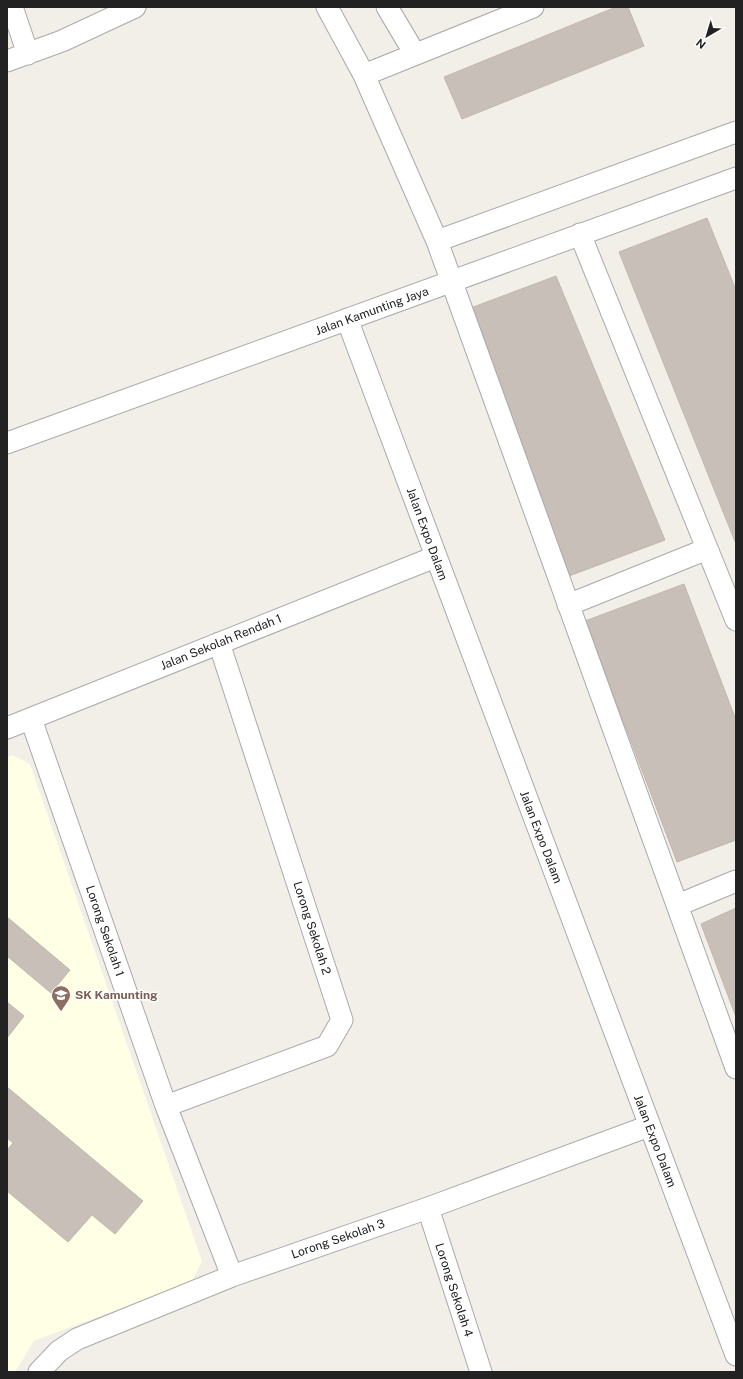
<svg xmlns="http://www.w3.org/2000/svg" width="743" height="1379" font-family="'Public Sans',sans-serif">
	<rect width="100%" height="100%" fill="#f2efe9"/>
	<path fill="#ffffe5" d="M12,755L30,764L202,1261L192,1281L34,1341L15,1372H7V758Z"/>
	<path fill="#c7bfb8" stroke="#c4b6ab" d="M616,7H628L644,46L462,119L444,77Z
		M707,218L736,290V544L619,252Z
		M556,276L665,540L569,576L460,312Z
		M684,584L736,720V840L677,862L585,621Z
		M736,908V1017L701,924Z
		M7,917L70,970L51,993L7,956Z
		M7,1002L24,1016L7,1038Z
		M7,1087L143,1201L115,1234L92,1215L68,1242L7,1191V1150L13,1143L7,1138Z"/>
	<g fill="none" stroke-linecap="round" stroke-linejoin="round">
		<defs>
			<path id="minor" d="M12,7L28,54
				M327,7L364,75L437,241L736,1068
				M387,7L415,54
				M7,61L62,41L135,7
				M364,75L533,7
				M580,234L736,620
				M437,241L736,132
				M347,319L736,1355
				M7,443L736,178
				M568,605L707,549
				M31,719L166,1106L232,1276
				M7,728L435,557
				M678,905L736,881
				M166,1106L327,1046L342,1020L219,643
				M428,1208L481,1372
				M39,1372L59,1351L77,1339L232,1276L428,1208L649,1126"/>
		</defs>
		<use href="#minor" stroke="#a9a9a9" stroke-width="23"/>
		<use href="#minor" stroke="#fff" stroke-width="21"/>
	</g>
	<defs>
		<symbol id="school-pin" viewBox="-11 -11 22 30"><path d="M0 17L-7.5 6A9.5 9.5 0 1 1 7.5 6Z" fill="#8d6e63" stroke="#fff"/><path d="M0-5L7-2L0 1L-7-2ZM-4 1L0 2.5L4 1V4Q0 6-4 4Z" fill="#fff"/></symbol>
	</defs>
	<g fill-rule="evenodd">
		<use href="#school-pin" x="50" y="984" width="22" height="30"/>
	</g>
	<g text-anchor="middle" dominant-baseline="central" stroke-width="3" stroke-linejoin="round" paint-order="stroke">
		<g font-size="12" fill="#222" stroke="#fff">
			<text transform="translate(372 311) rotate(-20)">Jalan Kamunting Jaya</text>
			<text transform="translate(427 534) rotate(70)">Jalan Expo Dalam</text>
			<text transform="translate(221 642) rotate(-22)">Jalan Sekolah Rendah 1</text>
			<text transform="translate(541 837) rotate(69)">Jalan Expo Dalam</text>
			<text transform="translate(312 928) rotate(72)">Lorong Sekolah 2</text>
			<text transform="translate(105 931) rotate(71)">Lorong Sekolah 1</text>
			<text transform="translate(655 1141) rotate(69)">Jalan Expo Dalam</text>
			<text transform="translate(338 1239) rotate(-19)">Lorong Sekolah 3</text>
			<text transform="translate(454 1290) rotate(72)">Lorong Sekolah 4</text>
		</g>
		<g font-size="12" font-weight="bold" fill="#785e54" stroke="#fff" text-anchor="start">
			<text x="75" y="995">SK Kamunting</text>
		</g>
	</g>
	<rect width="743" height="1379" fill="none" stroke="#222222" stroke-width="16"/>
	<g transform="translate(707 36) rotate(218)" stroke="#ffffff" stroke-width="3" paint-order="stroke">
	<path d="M0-3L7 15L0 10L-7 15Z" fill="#222222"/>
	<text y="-6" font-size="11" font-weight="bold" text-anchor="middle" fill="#222222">N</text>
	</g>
</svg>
